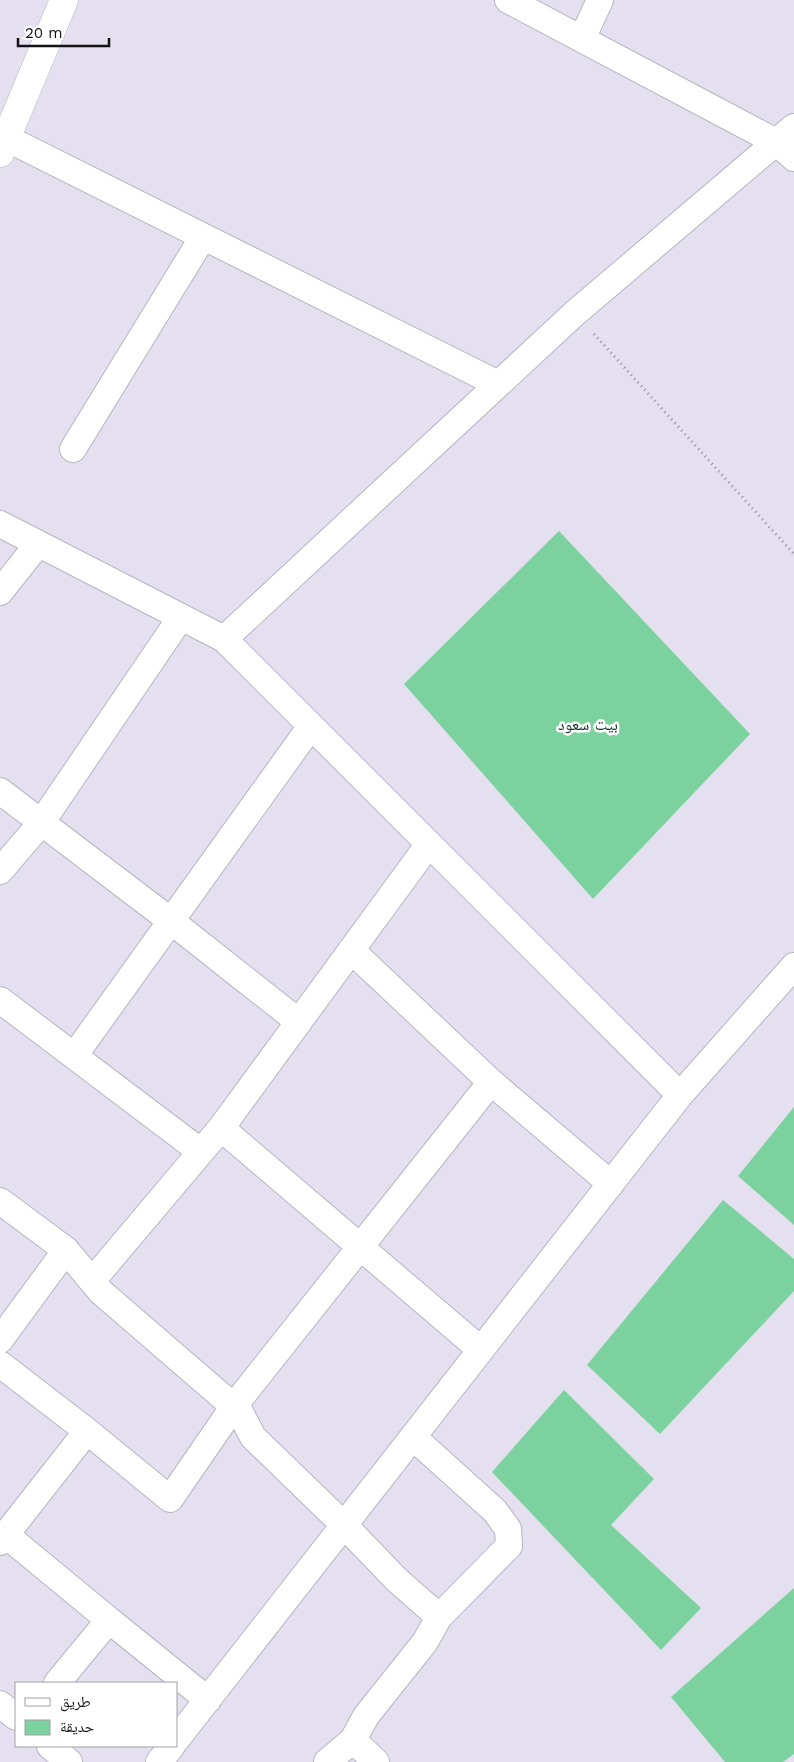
<svg xmlns="http://www.w3.org/2000/svg" width="794" height="1762" font-family="'Work Sans','Noto Naskh Arabic',sans-serif">
	<rect width="100%" height="100%" fill="#e4e0ef"/>
	<path fill="#7cd29f" d="M559,531L750,734L593,899L404,684Z
		M794,1107V1225L738,1176Z
		M723,1200L794,1259V1291L660,1434L587,1365Z
		M564,1390L654,1479L611,1525L701,1608L661,1650L492,1472Z
		M794,1588V1754L783,1762H725L671,1697Z"/>
	<g fill="none" stroke-linecap="round" stroke-linejoin="round">
		<defs>
			<path id="minor" d="M508,0L776,142L794,158
				M582,39L600,0
				M6,138L498,384
				M73,449L203,237
				M0,524L224,639L680,1095
				M0,592L38,544
				M224,639L575,313L794,127
				M0,791L171,921L299,1022
				M0,871L41,823L181,617
				M351,950L491,1082L611,1184
				M0,1000L200,1151
				M74,1056L311,726
				M221,1128L481,1350
				M0,1201L66,1250L101,1292L240,1412L253,1437L344,1525L397,1580L439,1617L425,1642L366,1716L353,1740L376,1762
				M92,1281L221,1128L429,844
				M0,1340L66,1250
				M0,1364L87,1431L170,1499L234,1406L491,1082
				M413,1437L495,1511L508,1529L509,1546L439,1617
				M6,1535L109,1620
				M0,1542L87,1431
				M57,1683L109,1620L208,1700
				M0,1704L16,1717
				M176,1740L680,1095L794,966
				M50,1746L69,1762
				M159,1762L172,1746
				M327,1762L353,1740"/>
			<path id="tertiary" d="M0,153L64,0"/>
		</defs>
		<use href="#minor" stroke="#b8b4c2" stroke-width="28"/>
		<use href="#tertiary" stroke="#b8b4c2" stroke-width="29"/>
		<path stroke="#908d98" stroke-width="3" stroke-dasharray="1 4" stroke-linecap="butt" d="M594,334L794,554"/>
		<use href="#minor" stroke="#fff" stroke-width="26"/>
		<use href="#tertiary" stroke="#fff" stroke-width="28"/>
	</g>
	<g text-anchor="middle" dominant-baseline="central" stroke-width="5" stroke-linejoin="round" paint-order="stroke">
		<g font-size="16" fill="#0a331e" stroke="#fff">
			<text x="588" y="724">بيت سعود</text>
		</g>
	</g>
	<rect x="15" y="1682" width="162" height="65" fill="#ffffff" stroke="#a1a0a2"/>
	<rect x="25" y="1698" width="25" height="8" fill="#ffffff" stroke="#a1a0a2"/>
	<text x="60" y="1707" font-size="15" fill="#131217">طريق</text>
	<rect x="25" y="1720" width="25" height="15" fill="#7cd29f" stroke="#a1a0a2"/>
	<text x="60" y="1732" font-size="15" fill="#131217">حديقة</text>
	<path d="M18 38v8h91v-8" fill="none" stroke="#131217" stroke-width="2.5"/>
	<text x="25" y="38" font-size="15" fill="#131217" stroke="#ffffff" stroke-width="4" paint-order="stroke">20 m</text>
</svg>
